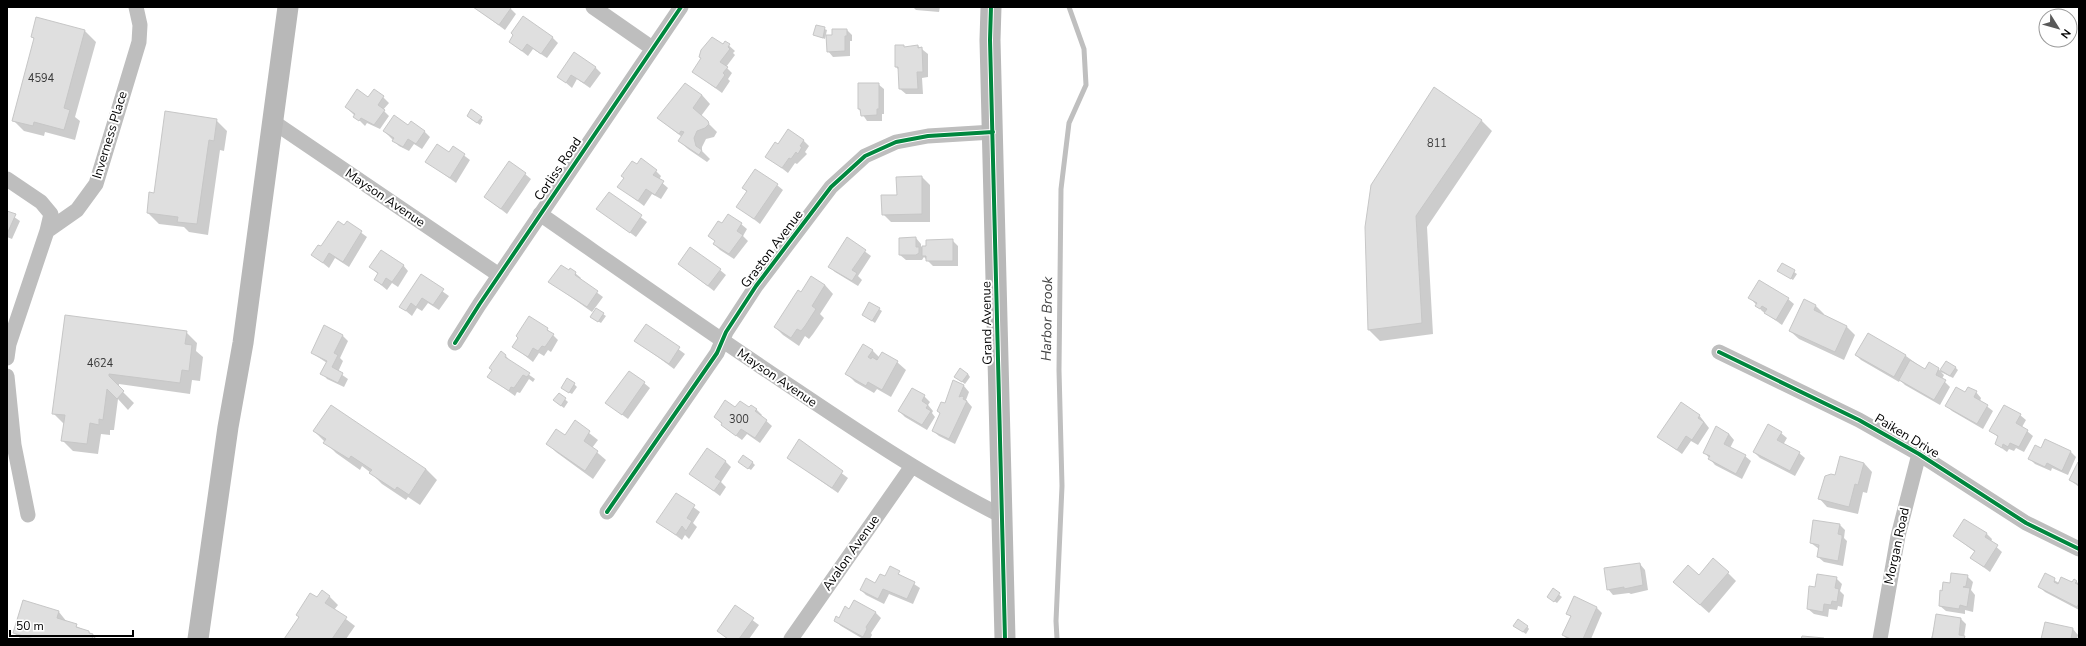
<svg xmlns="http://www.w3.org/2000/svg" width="2086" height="646" font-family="'Nunito Sans',sans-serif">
	<rect width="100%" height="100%" fill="#fff"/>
	<path fill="#0003" fill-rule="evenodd" d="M474,7H509L516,14L505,30Z
		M913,7H940L939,12L916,10Z
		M817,26L827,30L825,39L814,35Z
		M847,30L852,35V41H850V56L833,57L828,51L833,36Z
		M85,31L96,42L75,117L80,121L75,140L45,132L44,136L24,131L13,120L35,40L32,37Z
		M552,37L558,43L547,58L533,49L528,56L510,42Z
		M725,42L735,51L733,53L735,55L726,67L732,73L728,79L730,81L722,93L693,72Z
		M903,46L905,48L918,46L928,54V77L922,78L923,94H906L900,89L899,70L896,67Z
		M595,67L601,73L590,88L577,79L572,88L558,76Z
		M878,84L884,89V114H882V121H867L859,109Z
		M1434,88L1481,120L1492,131L1427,227L1433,334L1380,341L1369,330Z
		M702,95L710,104L701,116L717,132L714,137L706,139L702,147V151L710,159L707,162L688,149L679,141L682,137L658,118Z
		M383,97L389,103L383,110L389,116L380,129L367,123L365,126L346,107L368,99Z
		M470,118H481L483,120L480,125Z
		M216,120L227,131L224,151L220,150L208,235L189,232L184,227L159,224L148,213L155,194Z
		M408,126L424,131L430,137L422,149L414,144L409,151L399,146L384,131Z
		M803,140L809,146L805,152L807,154L797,164L795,163L788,173L766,156L778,146Z
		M453,147L470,160L456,183L426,161L449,153Z
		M637,166L656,171L661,176L659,180L668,188L661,199L652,194L644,206L619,187Z
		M525,174L531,179L507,214L485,197Z
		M922,177L930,185V222H891L883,214L898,196L897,178Z
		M777,185L783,190L760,224L738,207L747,192L743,188Z
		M609,193L647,222L636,237L598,209Z
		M7,212L20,221L12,239L7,237Z
		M347,222L367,237L349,267L335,258L329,268L313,255Z
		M722,224H741L747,229L743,236L748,241L734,259L720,250L714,244L716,242L709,235Z
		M847,238L871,256L858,276L862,280L858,286L835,272L830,267Z
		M916,238L921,244V247L952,240L958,246V266H933L924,257L922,260H906L900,255Z
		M679,264L720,270L726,275L714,291Z
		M1782,264L1797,274L1793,280L1779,271Z
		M403,265L408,271L398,287L392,283L387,290L375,280L379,275L371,267Z
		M569,272L575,273L581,278L580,280L603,297L592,312L550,282Z
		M421,276L449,296L439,310L428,303L422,311L417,308L412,316L401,307Z
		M825,285L833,294L820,314L824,318L813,334L809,339L805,336L799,346L783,335L775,327L801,293Z
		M1750,298L1788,299L1794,304L1782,325L1762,311Z
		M870,303L882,311L875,323L863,315Z
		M1816,306L1824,314L1823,316L1847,327L1855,335L1844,360L1799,339L1790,331Z
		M603,314L606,316L601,323L594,319Z
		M65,316L186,332L197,343L196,351L203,357L200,381L192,380L190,394L119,384V388L134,403L128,410L118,399L114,430H110V435L101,434L98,454L73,451L62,440L64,424L53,413Z
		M646,325L685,354L674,369L635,340Z
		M324,326L343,336L348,341L340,358L343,361L338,372L348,379L344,387L327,379L322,373L327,363L312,353Z
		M547,329L558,340L551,352L548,350L544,356L539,353L533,362L514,347Z
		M1868,334L1906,356L1925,370L1929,364L1941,371L1946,362L1955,367L1958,370L1953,378L1941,372L1944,375L1942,379L1950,387L1940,405L1905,385L1900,380L1899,382L1861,360L1856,355Z
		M872,350L880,358L897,362L906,370L891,397L877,389L874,393L855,382L847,374Z
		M506,356L511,362L535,379L533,382L529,379L520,393L517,392L515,396L489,377Z
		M968,374L970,377L965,384L958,379Z
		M954,382L964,386L969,392L966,400L972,407L955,444L939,436L933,431L941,414L938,411L945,405Z
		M644,383L650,388L628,419L606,403Z
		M574,384L577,387L572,394L565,390Z
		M1976,392L1981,398L1980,401L1993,411L1983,429L1952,411L1947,406L1966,393Z
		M559,394L568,402L564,408L557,403Z
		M924,396L930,402L928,405L933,411L932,413L935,417L927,430L905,417L899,411Z
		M735,408L756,409L762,415L761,416L772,426L760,443L747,434L742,440L728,430L715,417Z
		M1699,415L1709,428L1698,445L1691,441L1682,454L1658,437Z
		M2020,415L2026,420L2022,427L2033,436L2024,452L2016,448L2014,451L2009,449L2007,452L1996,444L1999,438L1991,431Z
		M575,422L598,440L592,448L606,460L593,479L556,452L548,444L565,436Z
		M314,431L426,469L437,480L420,505L408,497L406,500L382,484L371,473L362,466L360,470L336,453Z
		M1781,433L1787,438L1783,445L1799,453L1805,458L1795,476L1760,458L1754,452Z
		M1729,434L1734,440L1730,448L1745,456L1751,461L1742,479L1715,465L1704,452Z
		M2046,440L2071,452L2076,457L2068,475L2052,468L2051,471L2035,464L2030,459L2042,449Z
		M799,441L848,478L838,493L788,458Z
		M725,461L731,467L721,482L726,487L720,496L691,474Z
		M752,462L755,465L751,470L742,464Z
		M1864,463L1872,472L1867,493L1863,492L1858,514L1827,507L1819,498L1836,476Z
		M2079,463V487L2070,480Z
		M676,494L700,512L693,523L697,527L689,539L685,535L682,540L658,522Z
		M1964,520L1987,534L1992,539L1991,542L2002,552L1990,572L1971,558L1975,552L1954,536Z
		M1840,525L1845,530L1844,538L1847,541L1843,566L1824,562L1818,557L1819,549L1811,543ZM1816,543L1824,546L1816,545Z
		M1640,564L1645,570L1648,590L1631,594L1629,593L1613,595L1608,589Z
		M890,568L920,588L913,604L889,594L884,604L866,595L861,590L876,584L885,577Z
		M1728,573L1736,581L1709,613L1683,590L1699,576Z
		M2046,575L2059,583L2076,581L2079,584V610L2045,592L2040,587Z
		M1967,576L1973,582L1971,590L1975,595L1973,612L1965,610V614L1946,611L1940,606L1941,599L1940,597L1944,583L1951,584Z
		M1836,578L1842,584L1840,591L1844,595L1842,607L1838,606L1837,610L1829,609L1828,617L1814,614L1808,609L1816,588Z
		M1553,590L1562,597L1557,603L1551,599Z
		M329,596L338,605L334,610L355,626L346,639H285L317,598Z
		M855,601L876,613L881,618L871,633L872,635L870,639H863L841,626L835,621L850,610Z
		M735,607L759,625L749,639H728L718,631Z
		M1597,608L1602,613L1591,639H1567L1563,635L1571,617L1568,613Z
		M59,612L67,622L89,632L97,639H93L94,637L91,639H21L14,633Z
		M1937,615L1961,619L1966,624L1964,637L1967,639H1931Z
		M1527,626L1529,629L1526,634L1517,628Z
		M2073,629L2078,635L2077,639H2042Z"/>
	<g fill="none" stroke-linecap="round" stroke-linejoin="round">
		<path stroke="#bfbfbf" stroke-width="5" d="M1057,639L1056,621L1062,486L1059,370L1061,189L1069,123L1086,85L1084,49L1069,7"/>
	</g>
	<path fill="#dfdfdf" stroke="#c7c7c7" d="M473,7H510L511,8L499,25Z
		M523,16L553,37L541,54L527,44L522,51L509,42L513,35L511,33Z
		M36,17L85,30L64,108L70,110L64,130L34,122L33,126L12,121L34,38L31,37Z
		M816,25L825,27L823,38L813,35Z
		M832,29H847V36H845V51L827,52L826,35H832Z
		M712,37L723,44L725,41L730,44L728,47L730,49L720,62L728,67L723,73L725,75L716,88L692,72L701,58L699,57L701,50Z
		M895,45H904V47L918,45V48L922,47L923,72H917L918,89H899L898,67H895Z
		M574,52L596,67L584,83L571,75L566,83L557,77Z
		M685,83L702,95L693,108L708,121L709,124L705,128L697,131L694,138L696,146L702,150L699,155L678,141L684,132L681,131L679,134L657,118Z
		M858,83H879V109H877V115L861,116L860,109H858Z
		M1434,87L1482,120L1416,216L1422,323L1368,330L1365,227L1371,185Z
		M357,89L368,97L374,89L384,96L378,105L385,110L374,125L361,118L359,121L353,117L355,114L345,107Z
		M471,109L482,117L477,123L467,116Z
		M165,111L217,119L214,141L209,140L197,224L177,222L178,217L147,213L149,192L154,193Z
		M394,115L408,125L411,121L425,131L416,144L408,139L403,147L392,141L394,138L383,131Z
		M788,129L804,140L800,146L802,147L798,154L796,152L791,159L789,158L782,168L765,157L775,142L778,144Z
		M437,144L449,152L453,146L465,154L450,178L425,162Z
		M641,158L657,170L653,175L664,181L655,195L646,189L638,201L617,187L624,178L621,176L632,161L637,164Z
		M509,161L526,173L501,209L484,197Z
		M755,169L778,184L754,219L736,207L747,191L742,188Z
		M922,176V214L882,215L881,195H897L896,177Z
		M609,192L642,215L630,233L596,209Z
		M7,211L16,214L7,234Z
		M728,214L742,223L737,231L743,235L729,254L713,244L715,241L708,236L718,221L722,223Z
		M338,221L344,225L347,221L362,231L343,262L329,253L323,263L311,255L318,245L321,246Z
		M847,237L866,250L852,270L857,273L852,281L828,267Z
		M916,237V247H919V253L916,255H899V238Z
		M953,239V261H926V256H922V246H926V240Z
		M690,247L721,269L708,286L678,264Z
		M381,250L404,265L392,282L386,278L382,285L374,280L378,273L369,267Z
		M1782,263L1795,270L1791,279L1777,271Z
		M561,265L569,270L570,268L576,272L575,275L598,291L587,307L548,282Z
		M421,274L444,289L433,305L422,298L416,307L411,303L406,311L399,307Z
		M811,276L825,285L812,306L816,309L805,326L801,331L797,329L791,338L774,327L798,290L801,292Z
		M1759,280L1789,298L1776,320L1764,313L1767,309L1762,306L1760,309L1755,306L1757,303L1748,298Z
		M1804,299L1816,305L1814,310L1847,326L1835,352L1789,331Z
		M869,302L880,308L872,321L862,315Z
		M596,308L604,313L598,322L590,317Z
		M65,315L187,331L185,344L192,345L189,371L182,370L180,383L109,374V376L124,391L117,399L107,389L103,420L99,419V425L90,423L87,444L61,441L65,415L52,414Z
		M529,316L548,328L547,330L554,334L545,347L542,346L538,351L533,348L528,357L512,347L518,338L516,336Z
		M646,324L680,347L669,364L634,341Z
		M324,325L343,335L334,353L338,355L332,367L343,373L338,383L320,374L327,361L311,353Z
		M1868,333L1906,355L1894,377L1855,355Z
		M863,344L873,350L868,357L871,359L872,357L877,360L882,352L898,361L882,390L868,382L866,386L845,374Z
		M501,351L506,355L505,357L530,373L527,377L523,375L514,388L511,387L509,391L487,377L492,370L489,368Z
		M1910,360L1925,369L1929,362L1939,368L1936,375L1946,380L1934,400L1899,380Z
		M1946,361L1956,367L1950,376L1940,370Z
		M960,368L968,374L962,382L954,377Z
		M629,371L645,382L622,415L605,403Z
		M567,378L575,383L569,393L561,388Z
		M953,380L964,385L959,397L962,396L964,397L963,399L967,401L949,439L932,431L940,413L937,411L941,402L945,403Z
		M1956,387L1965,392L1968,387L1977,391L1974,397L1988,405L1977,424L1945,406Z
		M912,388L925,395L922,401L928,405L926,408L931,411L922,425L898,411Z
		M559,393L566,398L561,406L553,400Z
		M725,400L735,407L740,401L749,407L751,405L757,409L755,411L767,420L755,438L741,429L736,436L721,425L722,423L714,417Z
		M1681,402L1700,415L1698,418L1704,422L1692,440L1686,436L1677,450L1657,437Z
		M331,405L426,469L409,495L397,487L395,490L369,473L372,470L351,456L349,459L323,443L326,439L313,431Z
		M2004,405L2021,414L2016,423L2028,430L2019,447L2010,443L2008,447L2003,444L2002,448L1995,444L1998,436L1989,431Z
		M575,420L590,431L584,441L598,451L585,471L546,444L556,429L565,435Z
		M1768,424L1782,432L1777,440L1800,452L1790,471L1753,452Z
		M1716,426L1729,434L1724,444L1746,455L1736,474L1708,459L1710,456L1703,453Z
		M799,439L843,471L832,488L787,458Z
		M2045,439L2071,451L2062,471L2047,463L2045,467L2028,459L2035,445L2041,448Z
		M707,448L726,461L715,477L721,481L714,491L689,474Z
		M743,455L753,462L748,469L738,462Z
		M1840,456L1864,463L1858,485L1855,484L1849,507L1818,499L1825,476L1831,474L1835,475Z
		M2078,462H2079V488V485L2069,480Z
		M676,493L695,505L687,518L692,521L686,531L682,526L676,535L656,522Z
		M1964,519L1987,533L1985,537L1998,545L1984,567L1970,558L1975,551L1953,536Z
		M1813,520L1840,524L1838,534L1842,535V538L1838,561L1817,557L1819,545L1810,543Z
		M1713,558L1729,572L1700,605L1673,582L1688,565L1699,575Z
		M1640,563L1643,585L1624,589V587L1607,590L1604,568Z
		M890,566L900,571L898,574L915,582L907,599L883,589L878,599L860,590L866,578L875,583L880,574L885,576Z
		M1951,573L1968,575L1966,586L1963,587L1970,588L1967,607L1960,605L1959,609L1939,606L1940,590L1942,591L1943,582L1950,583Z
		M2045,573L2055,578L2054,582L2058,584L2061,577L2072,582L2074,579L2077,581L2075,583L2079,585V603L2077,607L2038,587Z
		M1817,574L1837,577L1835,588L1839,589L1837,602L1832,601L1831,605L1824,604L1823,612L1807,609L1809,586L1815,587Z
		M1553,588L1560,593L1554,602L1547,597Z
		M322,590L330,596L325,603L347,617L332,639H284L299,617L296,615L310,593L317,597Z
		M1574,596L1597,607L1583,639H1571L1562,635L1571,616L1566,614Z
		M23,600L59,611L57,618L77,624L76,627L89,631V633L93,634L92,639H34L13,633Z
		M854,600L876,612L866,627L867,629L863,637L834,621L836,616L839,618L845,606L849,609Z
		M735,605L754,618L739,639H728L717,631Z
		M1936,614L1961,618L1959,635L1965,636L1964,639H1932Z
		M1518,619L1528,626L1523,632L1513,626Z
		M2045,622L2073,628L2071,639H2041Z
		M1802,636L1824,638V639H1801Z"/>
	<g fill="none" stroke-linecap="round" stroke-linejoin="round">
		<path stroke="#bebebe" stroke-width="15" d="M593,7L652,48
			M272,121L499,275
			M7,179L41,202L51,214L47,231
			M540,214C625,273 710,333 796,390C863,435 930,480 1002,516
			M455,343L479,305L681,7
			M1719,352L1859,420L1919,454L2026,523L2079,549
			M7,358L9,344L47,231L77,210L96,184L139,42L140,25L136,7
			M7,376L14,445L28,515
			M607,512L717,353L726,332L756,286L831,187L865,156L896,142L928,136L993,132
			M791,639L912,466
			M1880,639L1898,536L1919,454"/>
		<path stroke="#b8b8b8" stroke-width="21" d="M991,7L990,40L1005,639
			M198,639L228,427L243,343L288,7"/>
		<defs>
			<path id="cycleway" d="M991,7L990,40L1005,639
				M455,343L479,305L681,7
				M1719,352L1859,420L1919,454L2026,523L2079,549
				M607,512L717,353L726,332L756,286L831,187L865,156L896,142L928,136L993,132"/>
		</defs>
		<use href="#cycleway" stroke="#fff" stroke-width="6"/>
		<use href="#cycleway" stroke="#00873e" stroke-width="4"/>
	</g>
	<g text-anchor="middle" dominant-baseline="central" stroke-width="4" stroke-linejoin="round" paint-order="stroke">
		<g font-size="11" fill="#383838">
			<text x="41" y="78">4594</text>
			<text x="1437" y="143">811</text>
			<text x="100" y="363">4624</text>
			<text x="739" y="419">300</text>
		</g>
		<g font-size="13" fill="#000" stroke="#fff">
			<text transform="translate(110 135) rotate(-73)">Inverness Place</text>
			<text transform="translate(558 169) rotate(-56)">Corliss Road</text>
			<text transform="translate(385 198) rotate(34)">Mayson Avenue</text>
			<text transform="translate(772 249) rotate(-53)">Graston Avenue</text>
			<text transform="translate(987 323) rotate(-91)">Grand Avenue</text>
			<text transform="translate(777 378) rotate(34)">Mayson Avenue</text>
			<text transform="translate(1907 436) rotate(31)">Paiken Drive</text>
			<text transform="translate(1897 546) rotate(-78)">Morgan Road</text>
			<text transform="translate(851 553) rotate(-55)">Avalon Avenue</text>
		</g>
		<g font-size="14" font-style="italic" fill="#444" stroke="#fff">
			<text transform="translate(1047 319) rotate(-89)">Harbor Brook</text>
		</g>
	</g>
	<rect width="2086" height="646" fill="none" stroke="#000000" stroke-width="16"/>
	<g transform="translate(2058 28) rotate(127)"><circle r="19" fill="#ffffff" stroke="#999999"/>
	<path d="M0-3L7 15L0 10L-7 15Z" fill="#595959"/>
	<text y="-6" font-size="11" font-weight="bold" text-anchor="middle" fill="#000000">N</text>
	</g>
	<path d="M10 630v6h123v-6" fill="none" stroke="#000000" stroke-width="2"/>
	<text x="16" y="630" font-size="12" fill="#000000" stroke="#ffffff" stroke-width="3" paint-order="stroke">50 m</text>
</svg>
